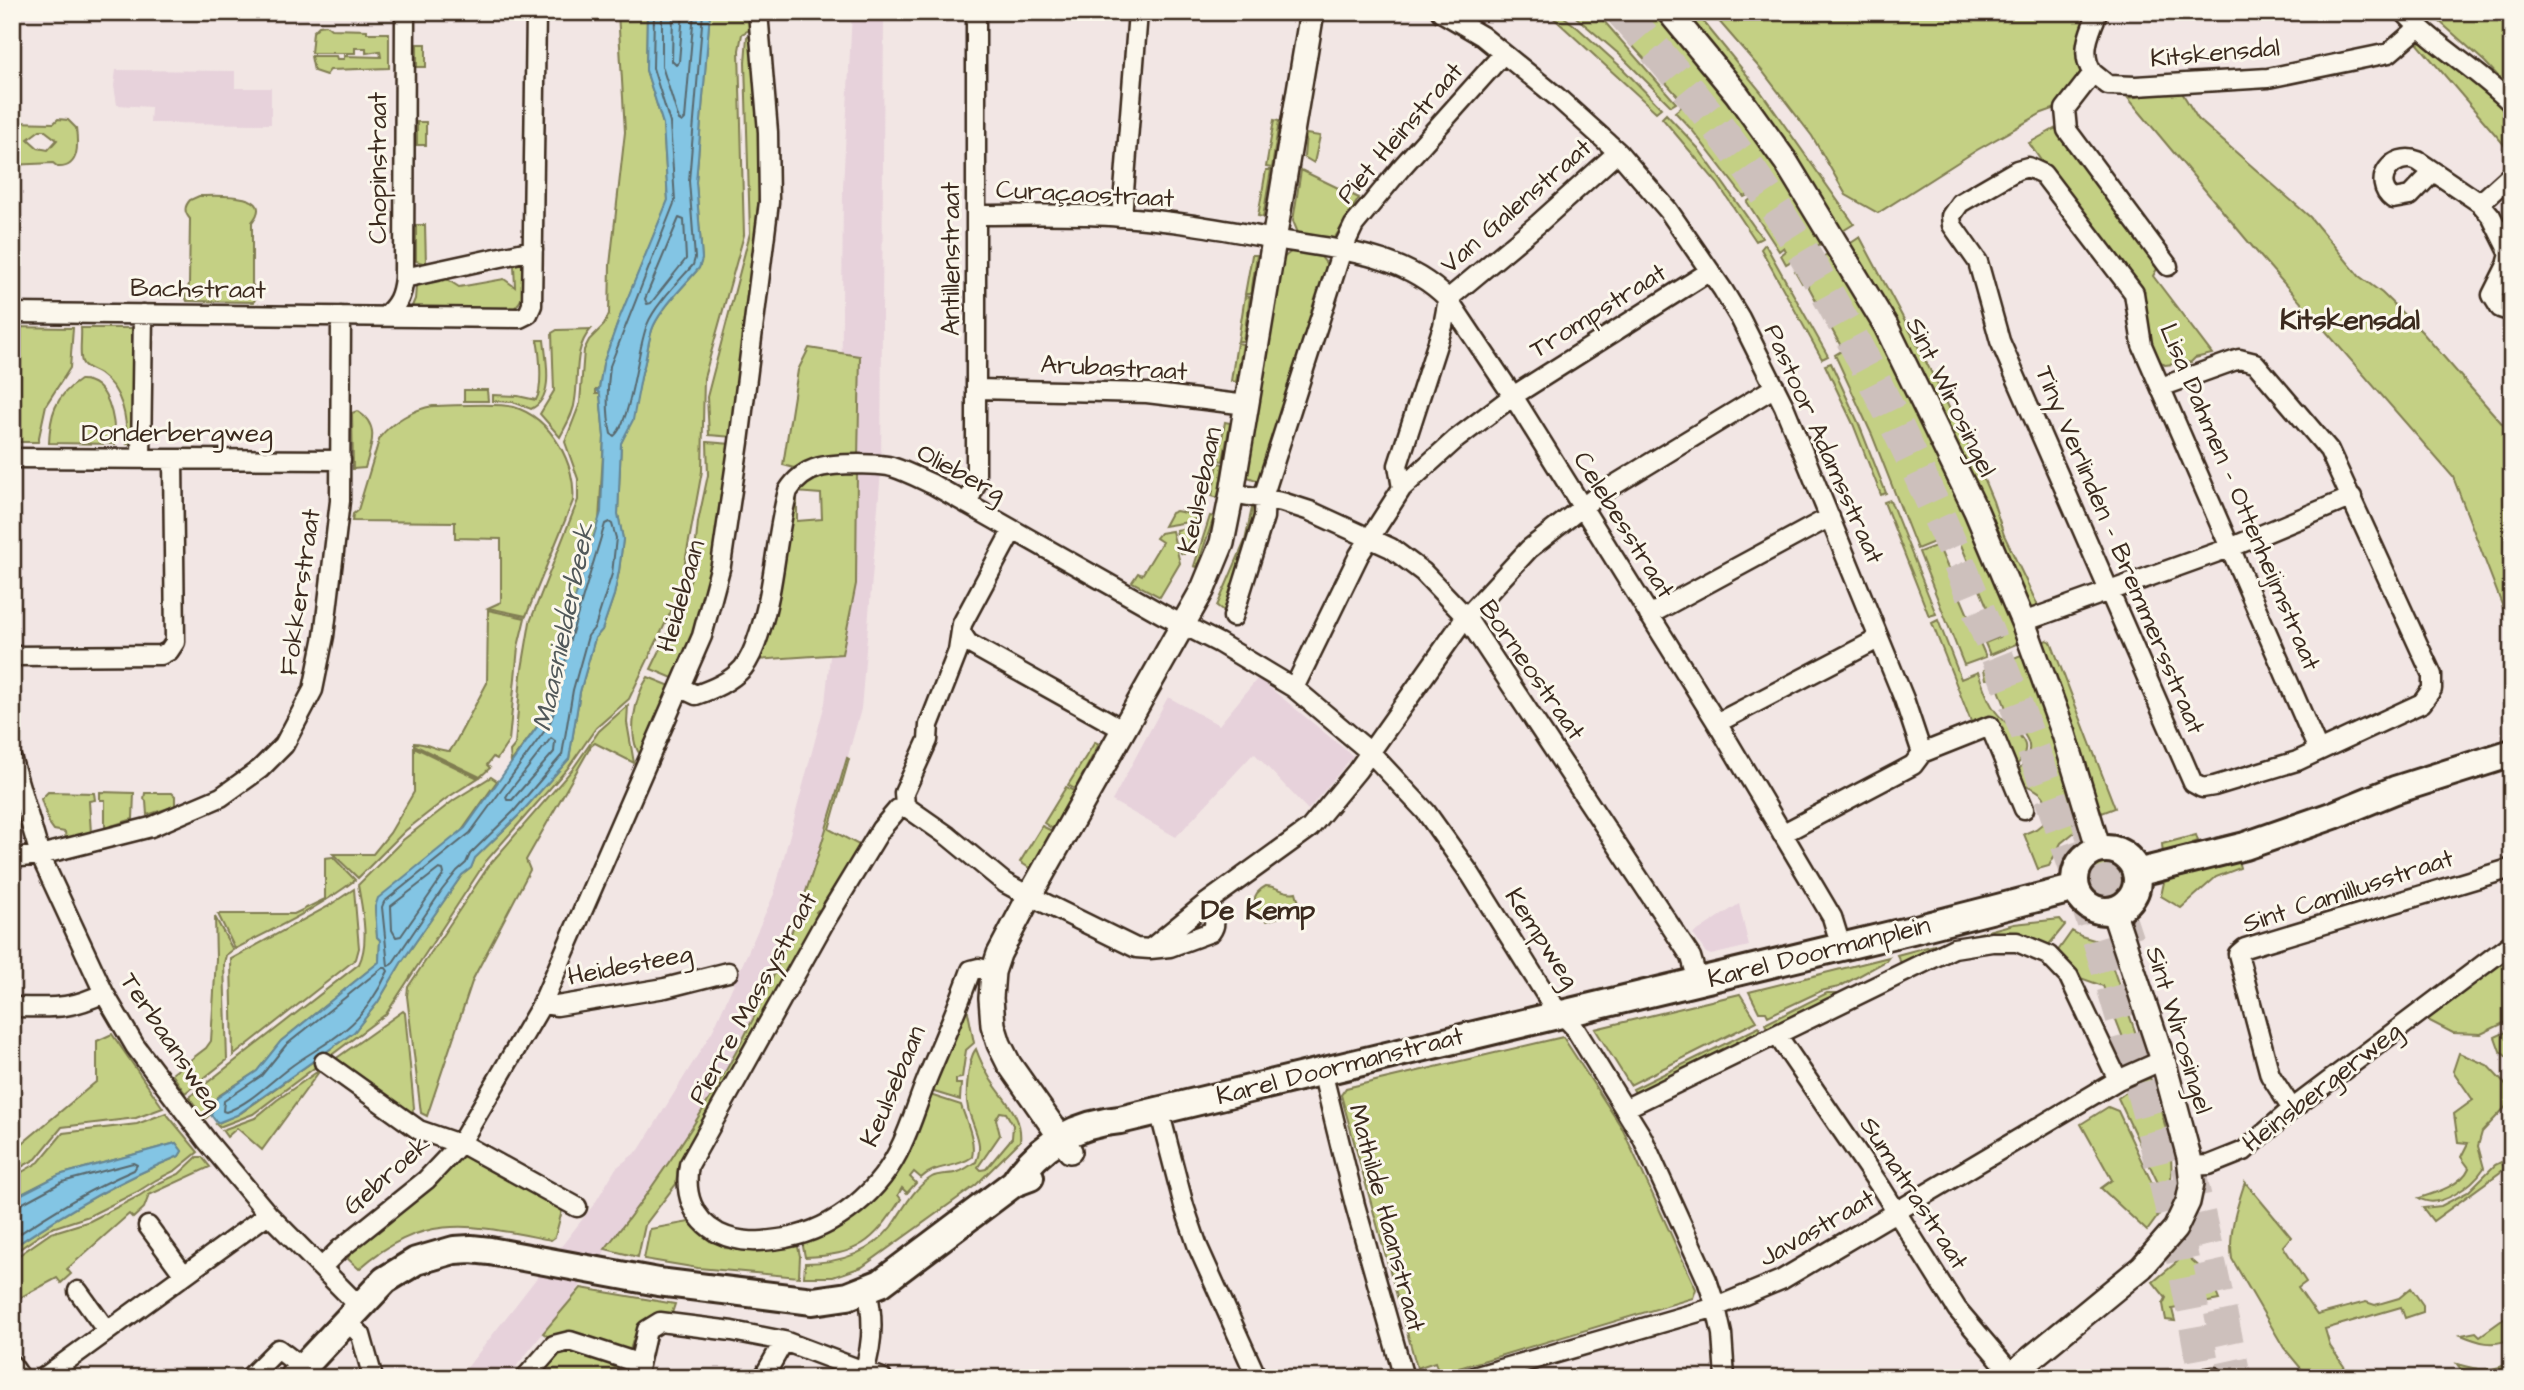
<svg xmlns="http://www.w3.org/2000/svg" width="2524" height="1390" font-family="'Architects Daughter',sans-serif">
	<rect width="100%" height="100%" fill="#f2e6e4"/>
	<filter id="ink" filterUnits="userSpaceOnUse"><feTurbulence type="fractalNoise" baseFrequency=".0143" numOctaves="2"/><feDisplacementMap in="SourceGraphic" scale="14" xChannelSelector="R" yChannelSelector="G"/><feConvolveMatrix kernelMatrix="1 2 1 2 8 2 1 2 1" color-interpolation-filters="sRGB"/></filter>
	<g filter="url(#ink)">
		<path fill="#e7d2db" d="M852,12H884L881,471L861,709L828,828L830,832L772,980L724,1074L676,1151L573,1296L507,1378H459L595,1203L616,1168L639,1150L713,1030L774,894L825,703L840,563L843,187Z
			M116,70L235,71V88H271V124L150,123L151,107L117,105L114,86Z
			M1258,678L1353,756L1308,810L1254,753L1176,837L1112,801L1168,697L1219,725Z
			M1739,904L1749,946L1711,955L1706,953L1693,934Z"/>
		<path fill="#c4d084" stroke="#807d51" stroke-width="2" fill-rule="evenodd" d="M618,12H647L646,70L663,124L668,201L620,317L603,364L599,389H596V394H600L604,437L599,521L560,648L547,713L511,762L510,751L515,745L521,675L530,622L578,500V479L565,442L580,403L584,350L589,340L604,325L609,314L610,265L625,132Z
			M710,12H749L751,29L742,34L739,50L744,235L704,378L702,471L679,595L629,699L596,728L568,768L486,861L386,1014L253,1114L219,1127L216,1124L241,1113L354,1032L378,1002L401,963L448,895L462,875L471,868L475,858L519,815L569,759L580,692L595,638L602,630L614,595L619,571L623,539L618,514L621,443L632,420L642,372C646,365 648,336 654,325C663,306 685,285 699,268L702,259L696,182Z
			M1547,12H1558L1579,29L1621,67L1661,108L1656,112Z
			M1570,12H1596L1676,103L1671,106L1620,55Z
			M1602,12H1658C1722,82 1779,159 1822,243L1786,264L1781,255L1786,251L1784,247L1779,251L1747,202L1752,198L1750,194L1744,197L1692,130L1675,112L1685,104Z
			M1678,12H1695L1702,20L1761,92L1854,224L1841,232Z
			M1711,12H2087C2076,39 2075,47 2083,75L2059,107L2042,113L1977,150L1878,213L1846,195L1812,136L1763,72Z
			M2429,12H2512V91L2485,62Z
			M326,25L331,29L367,30V33H389V68L330,70L326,75L314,71L311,56H336L337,59H344V56L381,57L380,51L366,53V48H355V53H311L313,32L319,26Z
			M754,35L760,137L759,195L733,437L709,435L707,397L750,233L745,62L747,37Z
			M2424,42L2490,91L2512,114V154L2417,43Z
			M417,44H426V67H417Z
			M2181,91L2198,119L2310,217L2359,276L2382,293L2422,332L2512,435V631L2453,477L2261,257L2128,98Z
			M1666,114L1698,148L1762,238L1756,241L1718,184L1662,118Z
			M58,119L68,120L76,128C78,144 80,168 58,167L53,163L12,165V122L54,123ZM40,130H44L57,140L48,150L38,148L28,139Z
			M1274,120L1279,121L1272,168L1266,167Z
			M417,122H426V145H417Z
			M2056,128L2158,267L2153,276L2212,354L2195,358L2191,362L2165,365L2156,358L2148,341L2140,295L2077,213L2029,143Z
			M1306,134L1320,136L1314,163L1304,157Z
			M1266,170H1271L1263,217L1258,216Z
			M1301,170L1359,198L1334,239L1298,233L1293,221Z
			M199,196C212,196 278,191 252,222V284C257,291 257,294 254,302L187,301C184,294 185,291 189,285L190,219C184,212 184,207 190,200Z
			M416,225H425L426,264L416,261Z
			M1860,237L1919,348L1976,461L1993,501L2004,535L2039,608L2032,609L2024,606L1848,245Z
			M1765,244L1828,356L1822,359L1761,249Z
			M1292,251L1321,257L1329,267L1259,481L1242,475L1278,262Z
			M1828,254L1861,303L1934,439L2021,642L1990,655L1985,643L2000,637L1956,533L1917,549L1872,435L1835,355L1843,350L1806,282L1802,283L1795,271Z
			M1252,255H1257L1251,294H1245Z
			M525,263C525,281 528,298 512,310L410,311L415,299L416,287L423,282L445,278L459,287L504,279L515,287L514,265Z
			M1245,296L1250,297L1243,341H1238Z
			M12,327L73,328L70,368L46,405L38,442H12Z
			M81,328H132L133,443L127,444C127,418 123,390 100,374C95,370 85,369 82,362C79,353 82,338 81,328Z
			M591,329C573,349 579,375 575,400C574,413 566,425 560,437L540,414L554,391L552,333L557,330Z
			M537,340H544C546,360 555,398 531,409L513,402L493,401V395L518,396L536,400C543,389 540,354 537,340Z
			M1237,343L1243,344L1236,382L1231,381Z
			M809,348L860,356L858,458L805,464L794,468L783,465L798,370Z
			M1831,363L1858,422L1886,493L1881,495L1853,424L1825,365Z
			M80,380C110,379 115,421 115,444L49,443C50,415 55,396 80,380Z
			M464,390H487L488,401H464Z
			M433,406C455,406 494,402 514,407C551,418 577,465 573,501L526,616L488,608L501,602V539L455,538V522L352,521L353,514L358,510L380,437C392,422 414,409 433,406Z
			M357,411C381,425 371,446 365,468L353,469L352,413Z
			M1225,422L1230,423L1223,461L1218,460Z
			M707,442L731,444L711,575L698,624L675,679L651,669L680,609L693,572L698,522L708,475Z
			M1218,463L1223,464L1218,498L1212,496Z
			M827,471H857L856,584L842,654L756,660L791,501L797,500V521L822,519L821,494L794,492L802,482Z
			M12,472H16L15,560H12Z
			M1890,500L1936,614L1929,616L1884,502Z
			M1252,508L1258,509L1228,614L1217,606L1245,541Z
			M1176,511L1196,515L1194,521L1164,526L1171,513Z
			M1210,516L1214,517L1197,567L1194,566Z
			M1193,527L1184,554L1181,553L1176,530Z
			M1172,531L1180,563L1160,597L1132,582L1138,573L1142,575L1162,542L1156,538L1160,533Z
			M1938,545L1986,657L1964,665L1919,552Z
			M488,610L525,618L518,647L509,741L497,759L493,757L487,765L490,768L480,777L414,745V743C428,743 437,751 450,751L455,743L487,683Z
			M1938,620L1961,679L1978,672C1983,685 1987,701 1996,712C2011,732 2042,741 2014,768L1993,716L1972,724L1932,623Z
			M2047,640L2051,642L2115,808L2102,813L2038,645Z
			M2026,653L2051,720L2077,821L2073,823L2076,831L2061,843L2049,866L2038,869L2024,834L2036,829L2046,821C2050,794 2041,792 2019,782L2015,773C2043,747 2025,733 2003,713L2007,711L1995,679H1986L1984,670Z
			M648,677L673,687L641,756C626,737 635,696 648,677Z
			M628,705L627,723L634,763L595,743L591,746L526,860L530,870L473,979L427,1116L421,1113L407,996L408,987L490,864L572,770L599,731Z
			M1095,742L1099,744L1075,789L1068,785Z
			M414,747L478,778L447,798L405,831L358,878L333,854H373L390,833L414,792Z
			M847,758L849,759L829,829L861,846L824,902L829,906L824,913L818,910L816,912L822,917L776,990L682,1168L678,1167L676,1184L645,1225L638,1257L605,1249C670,1167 729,1076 772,979C804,908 825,833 847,758Z
			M491,777L497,781L461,832L375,907L377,937L380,940L379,962L281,1041L257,1071L217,1097L212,1113L205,1119L189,1097L359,964C370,942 362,908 358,885L403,840L454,800Z
			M1066,787L1074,791L1053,829L1044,823Z
			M48,792L94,793L95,800L89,801L91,833L66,841L65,832L54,830L49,823L41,799Z
			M100,792L134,793L133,819L105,828V800H100Z
			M145,793H172L175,796V806L147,815L146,801L144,799Z
			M1042,826L1052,831L1031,869L1020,862Z
			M2196,835L2198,841L2163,854L2162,844Z
			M333,857L355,880C319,908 275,928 235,949L218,914H294L325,899V858Z
			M2238,860L2240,868L2216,877L2181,908L2161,896L2164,882Z
			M2086 881a19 19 0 1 1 38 0a19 19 0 1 1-38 0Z
			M1266,886C1277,886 1285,895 1296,892L1301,910L1267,921C1254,911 1247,896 1266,886Z
			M354,889L359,948L356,959L233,1056L231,959L327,907Z
			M215,917L233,950L226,955L224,963L227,1060L185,1093L172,1074L206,1048L211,1041L216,959Z
			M2060,919L2065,925L2047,947L2025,940L1902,965L1897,955L2014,924Z
			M2072,931L2081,936L2104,943L2143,1054L2140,1058C2132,1060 2123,1064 2116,1058L2125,1043L2103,986L2072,975L2055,955Z
			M2512,948V1019L2481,1034L2453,1033L2422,1017Z
			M1889,957L1886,961L1839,987L1821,991L1768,1016L1766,1012H1759L1749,992Z
			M1827,993H1837L1839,997L1769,1032L1765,1024Z
			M1740,994L1757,1021L1630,1085L1595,1029Z
			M964,1010L968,1012L974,1043L966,1050L962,1078L956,1079V1084H961L960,1100L931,1091Z
			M403,1011L405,1013L414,1108L410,1115L331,1062Z
			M1759,1027L1763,1034L1636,1095L1633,1089Z
			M2512,1029V1062L2500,1051L2495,1037Z
			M112,1034L163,1108L136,1118L62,1127L36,1159L12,1172V1152L97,1081V1041Z
			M1563,1037L1622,1128L1696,1289L1693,1298L1439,1374L1435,1362L1417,1368L1341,1095L1346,1088Z
			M976,1049C980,1060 985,1070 991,1080C1004,1100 1023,1116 1020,1141L976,1185L862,1267L833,1277H804L805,1263C838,1263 869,1255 891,1227C903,1210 913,1188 932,1177C939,1173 950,1175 958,1172C965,1170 970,1165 976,1162C985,1143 972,1126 968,1108C965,1096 968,1058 976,1049ZM1000,1112L1006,1113L1013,1125L1012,1138L986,1169L981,1170L978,1167L1000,1135L996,1119Z
			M2459,1053L2487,1065L2512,1092V1100L2482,1132L2478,1146L2484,1168C2473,1185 2439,1211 2419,1198C2435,1193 2462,1185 2469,1168L2461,1157L2468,1143L2458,1142L2454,1114L2473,1100L2453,1071Z
			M321,1069L262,1150L237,1128L227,1137L222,1130L255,1118L277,1100Z
			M2150,1078L2155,1088C2164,1123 2180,1164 2166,1200L2118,1098L2142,1081Z
			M930,1095L961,1105C966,1121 976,1140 972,1157C956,1169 935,1164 921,1178L914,1172L910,1177L916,1183L907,1193L902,1188L898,1195L901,1199C873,1243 858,1255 805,1257L802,1241L854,1215Z
			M2108,1107L2118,1111L2152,1183L2160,1213L2147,1231L2101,1188L2112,1180L2081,1124Z
			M166,1113L198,1152L176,1170L156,1180L137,1192L89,1216L49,1229L12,1254V1248C65,1212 120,1180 179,1156L182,1151L176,1143L59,1175L12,1199V1178L39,1162L63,1133L137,1124Z
			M459,1155L470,1156L558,1205L562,1211L555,1237L551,1240C472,1225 425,1211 359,1269L348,1259L350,1252L419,1198Z
			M197,1157H202L210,1167L149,1195L144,1208L133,1218L129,1214L67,1269L71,1274L61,1283L57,1278L12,1302V1260L51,1233L90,1221L139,1196L157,1184L179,1174Z
			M2501,1162L2506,1168L2433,1221L2423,1208L2441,1206L2468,1192L2495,1165Z
			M2245,1182L2291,1237L2283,1246L2306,1282L2298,1288L2317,1315L2366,1302L2375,1305L2399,1298L2411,1288L2423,1305V1312L2405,1318L2401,1307L2325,1329L2330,1346L2352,1378H2309L2284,1348L2232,1259C2228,1233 2237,1206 2245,1182Z
			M689,1222L710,1241L713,1238L726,1243L725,1248L740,1249L797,1242L800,1256L799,1277L698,1268L644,1259L650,1229Z
			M2179,1249L2209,1275L2219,1300L2172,1309L2175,1321L2166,1320L2163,1304L2166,1298L2153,1282L2178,1261L2177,1253Z
			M581,1288L675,1304L672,1313C641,1318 637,1324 629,1354L573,1335L547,1336L543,1333Z
			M2512,1313V1338C2494,1348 2478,1342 2461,1335L2476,1332L2480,1336Z
			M561,1349C583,1350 606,1361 624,1373V1378H530Z
			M2512,1361V1378H2467L2457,1364C2477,1370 2494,1373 2512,1361Z"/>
		<path fill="#83c5e4" stroke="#668795" stroke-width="2" d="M647,12H710L696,182L702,259L699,268C685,285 663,306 654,325C648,337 646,365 642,372L633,420L621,443L618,514L623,539L619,571L614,595L602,630L595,638L580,692L569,759L519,815L475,858L471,868L462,875L448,895L401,963L378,1002L354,1032L237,1115L217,1123L211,1115L217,1098L257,1071L281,1041L379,962L380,940L377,937L375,907L378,898L465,828L547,713L560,648L601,512L604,437L600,394L597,390L599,389L603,364L619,319L668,200L663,124L646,70Z
			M176,1143L182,1151L179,1156C120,1180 65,1212 12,1248V1199L59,1175Z"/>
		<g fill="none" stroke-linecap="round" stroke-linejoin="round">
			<path stroke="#58686d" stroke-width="2" d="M654,12L653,68L670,123L675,201L610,366C607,389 606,411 611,434L614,436C631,423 637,350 647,325C654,306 679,281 693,265L695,258L689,181L703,12
				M662,12V66L679,120L682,122L685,119L694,12
				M673,12L672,61L676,65L679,62L683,12
				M679,218L684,220L686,259L651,303L647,304L645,299Z
				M609,522L612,524L616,538L612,574L595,627L588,636L573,690L562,755L514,811L470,854L466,863L457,871L442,890L392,964L388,966L382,907L384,902L470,833L549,725L557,704L569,643L605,524Z
				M551,738L555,741L554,752L512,800H507L506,797L509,792Z
				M439,869L443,870L444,874L401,936L396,937L392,930L391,906Z
				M382,968H386L388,971C379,991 364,1014 347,1028C329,1044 307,1054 289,1068C269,1083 249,1104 226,1112L223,1111L224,1101L261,1076L286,1045Z
				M12,1206L23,1203L62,1182L133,1163L137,1165L134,1170C90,1189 51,1212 12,1239"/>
			<path stroke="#cdc0bc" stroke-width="33" stroke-dasharray="33 17" stroke-linecap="butt" d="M1622,12C1679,76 1733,142 1780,215C1874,363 1946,525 2010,689C2097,911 2165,1142 2205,1378
				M2087,819L2127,941
				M2188,1165L2235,1378"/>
			<defs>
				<path id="minor" d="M1441,12L1482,36L1557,97L1618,152L1668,210L1723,290L1740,318L1784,406L1904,699L1922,753L1913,765L1782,834
					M2098,12C2090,31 2079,54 2093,73L2065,109L2067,130L2168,266
					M2404,12C2436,47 2479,70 2512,104
					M2093,73L2108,85L2136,86L2268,78L2389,53L2418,28
					M2433,172L2410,196L2393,199C2370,181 2393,151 2418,161L2480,203L2491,216L2510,254L2507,265L2492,295L2500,308L2512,312
					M2480,203L2512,174
					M977,215C1025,215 1074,213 1121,217C1172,220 1225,230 1275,239C1336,250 1402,252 1448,299L1513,396L1717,723L1832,917L1841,946
					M1122,217L1138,12
					M404,278L533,250
					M12,313L520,318L528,314L532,305L536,12
					M384,317C398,305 402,296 404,278L405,12
					M2161,387L2239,359L2255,363L2329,450L2432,675V689L2422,703L2297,761L2214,786L2202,788L2193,783L2000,341L1978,262L1952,225L1951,216L1960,203L2017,170L2028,167L2043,174L2134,293L2142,345L2318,750
					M978,389L1147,393L1247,405
					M12,458L341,460
					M141,459L143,314
					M1402,488L1398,465L1443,326L1448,299L1538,224L1618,152
					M1232,493L1282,502L1310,511L1391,548L1423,572L1466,617L1691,957L1698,981
					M967,504L976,484V12
					M1012,531L962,624L958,651L929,725L928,740L904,793L905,806L948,836L1005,883L1018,890L1136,948L1150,949L1205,904L1310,828L1357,771L1466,617L1529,549L1598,495L1775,387
					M1649,615L1830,517
					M1233,617L1264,517L1265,491L1342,250L1354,225L1401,168L1503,54
					M2023,622L2232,547L2352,497
					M962,634L968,643L1124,730
					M12,656L161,655L169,651L175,642L173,459
					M681,688L696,695C713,689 730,682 743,668C751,658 755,647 759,634C775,588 775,539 788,491C805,464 830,464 859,464C870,465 881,464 892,467C905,471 919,478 932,484L1162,614L1219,643L1294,688L1370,752L1426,812L1471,875L1549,1000L1574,1027L1642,1137L1707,1280L1716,1307L1722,1334L1725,1378
					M1294,688L1359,555L1402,488L1455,440L1513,396L1710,271
					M1717,723L1878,639
					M1922,753L1990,726L2024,809
					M12,760L40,855L104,993L135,1046L207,1141L268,1214L360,1307
					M905,806L898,809L881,829L824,923L689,1165C684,1193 692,1219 718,1233C741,1244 761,1242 786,1238C837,1228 881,1191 902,1144C912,1123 918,1101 927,1079C942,1043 958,1007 971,970L979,968L993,972
					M12,858L40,855L151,827L181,814L221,797L260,769L284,745L313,690L324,636L340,501L341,316
					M1150,949L1170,947L1211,932C1219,921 1211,914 1205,904
					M542,1004L557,1006L665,988L728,972
					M12,1007C51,1007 67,1011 104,993
					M1777,1035L1882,1189L1957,1309L2012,1374
					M324,1062L419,1130L468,1147L577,1207
					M1322,1071L1355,1205L1404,1378
					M1626,1108L1954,948L1992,942H2017L2048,955L2069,977L2118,1080
					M2292,1109L2270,1075L2238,954L2245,948L2512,868
					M1159,1110L1184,1206L1198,1247L1257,1378
					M2190,1166L2209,1165L2244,1151L2292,1109L2512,943
					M148,1226L184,1275
					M322,1267L340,1249L426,1180L460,1144L542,1004L702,636L721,565L739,442L769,202L768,132L758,12
					M78,1291L107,1331
					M347,1321L361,1335L373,1378
					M12,1365L21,1378
					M864,1371C873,1344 874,1318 867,1290
					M43,1378L268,1214
					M249,1378L278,1349L303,1368
					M525,1378L554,1345L570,1341L638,1363
					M636,1378L647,1330L660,1322L732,1331L784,1341L882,1378
					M763,1378L784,1341
					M1470,1378L1716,1307L1781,1280L2118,1080L2163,1060
					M2207,1378L2214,1377"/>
				<path id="tertiary" d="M1669,12L1737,94L1786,162L1886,326L1976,511L2023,622L2064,734L2099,850
					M1070,1151L1009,1064L999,1044L993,1025L991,998L993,972L999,954L1029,897L1203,589L1222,543L1232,493L1312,12
					M2007,1378L2142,1267L2175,1229L2188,1202L2192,1183L2189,1157L2163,1060L2113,910"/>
				<path id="secondary" d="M2075 880a31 31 0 1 1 62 0a31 31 0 1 1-62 0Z
					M2136,873L2245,846L2334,815L2395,790L2512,753
					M1014,1183C1040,1145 1074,1124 1120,1120L1912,930L2076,888
					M293,1378L385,1280L416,1261L454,1250L471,1249L490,1251L658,1282L813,1301L848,1296L881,1283L1014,1183L1030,1177"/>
			</defs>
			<use href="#minor" stroke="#3b2a1e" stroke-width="23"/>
			<use href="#tertiary" stroke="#3b2a1e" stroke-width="28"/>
			<use href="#secondary" stroke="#3b2a1e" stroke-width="32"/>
			<use href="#minor" stroke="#fbf7ec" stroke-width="18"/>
			<use href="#tertiary" stroke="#fbf7ec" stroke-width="23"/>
			<use href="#secondary" stroke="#fbf7ec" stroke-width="26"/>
		</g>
	</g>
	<g text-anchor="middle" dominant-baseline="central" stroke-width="6" stroke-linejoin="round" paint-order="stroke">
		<g font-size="26" fill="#3b2a1e" stroke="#fbf7ec">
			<text transform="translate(2215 53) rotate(-5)">Kitskensdal</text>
			<text transform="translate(1400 133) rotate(-49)">Piet Heinstraat</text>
			<text transform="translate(378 168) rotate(-90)">Chopinstraat</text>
			<text transform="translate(1085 194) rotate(3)">Curaçaostraat</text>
			<text transform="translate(1516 206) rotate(-41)">Van Galenstraat</text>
			<text transform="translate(951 259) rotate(-90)">Antillenstraat</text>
			<text transform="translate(198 289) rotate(1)">Bachstraat</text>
			<text transform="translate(1598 311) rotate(-32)">Trompstraat</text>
			<text transform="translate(1114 368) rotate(3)">Arubastraat</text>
			<text transform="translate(1951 397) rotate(64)">Sint Wirosingel</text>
			<text x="177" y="433">Donderbergweg</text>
			<text transform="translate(1824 444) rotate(66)">Pastoor Adamsstraat</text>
			<text transform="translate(961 473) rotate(28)">Olieberg</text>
			<text transform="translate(1200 490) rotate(-78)">Keulsebaan</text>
			<text transform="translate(2240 497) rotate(67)">Lisa Dahmen - Ottenheijmstraat</text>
			<text transform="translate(1624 525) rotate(58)">Celebesstraat</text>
			<text transform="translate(2120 550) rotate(67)">Tiny Verlinden - Bremmersstraat</text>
			<text transform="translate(300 592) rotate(-82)">Fokkerstraat</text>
			<text transform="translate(681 596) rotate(-74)">Heidebaan</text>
			<text transform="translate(1532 670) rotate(55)">Borneostraat</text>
			<text transform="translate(2348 891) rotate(-18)">Sint Camillusstraat</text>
			<text transform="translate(1542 938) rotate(57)">Kempweg</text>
			<text transform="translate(1819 952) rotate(-14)">Karel Doormanplein</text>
			<text transform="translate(630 965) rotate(-11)">Heidesteeg</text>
			<text transform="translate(753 998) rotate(-61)">Pierre Massystraat</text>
			<text transform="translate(2179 1030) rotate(73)">Sint Wirosingel</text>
			<text transform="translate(171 1042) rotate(56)">Terbaansweg</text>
			<text transform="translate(1340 1066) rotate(-14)">Karel Doormanstraat</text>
			<text transform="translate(893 1086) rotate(-67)">Keulsebaan</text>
			<text transform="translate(2322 1087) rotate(-38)">Heinsbergerweg</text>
			<text transform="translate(387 1175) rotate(-41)">Gebroek</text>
			<text transform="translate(1914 1193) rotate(57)">Sumatrastraat</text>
			<text transform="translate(1387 1218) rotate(75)">Mathilde Haanstraat</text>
			<text transform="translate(1817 1228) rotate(-30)">Javastraat</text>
		</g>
		<g font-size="28" font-weight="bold" fill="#3b2a1e" stroke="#fbf7ec">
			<text x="2350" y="320">Kitskensdal</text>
			<text x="1258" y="910">De Kemp</text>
		</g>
		<g font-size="28" font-style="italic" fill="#515859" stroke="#fbf7ec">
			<text transform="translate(564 627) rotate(-78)">Maasnielderbeek</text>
		</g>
	</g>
	<rect width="2524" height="1390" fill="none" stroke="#fbf7ec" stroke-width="42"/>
	<rect x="21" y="21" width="2482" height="1348" fill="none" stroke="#3b2a1e" stroke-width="2.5" filter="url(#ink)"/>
</svg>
